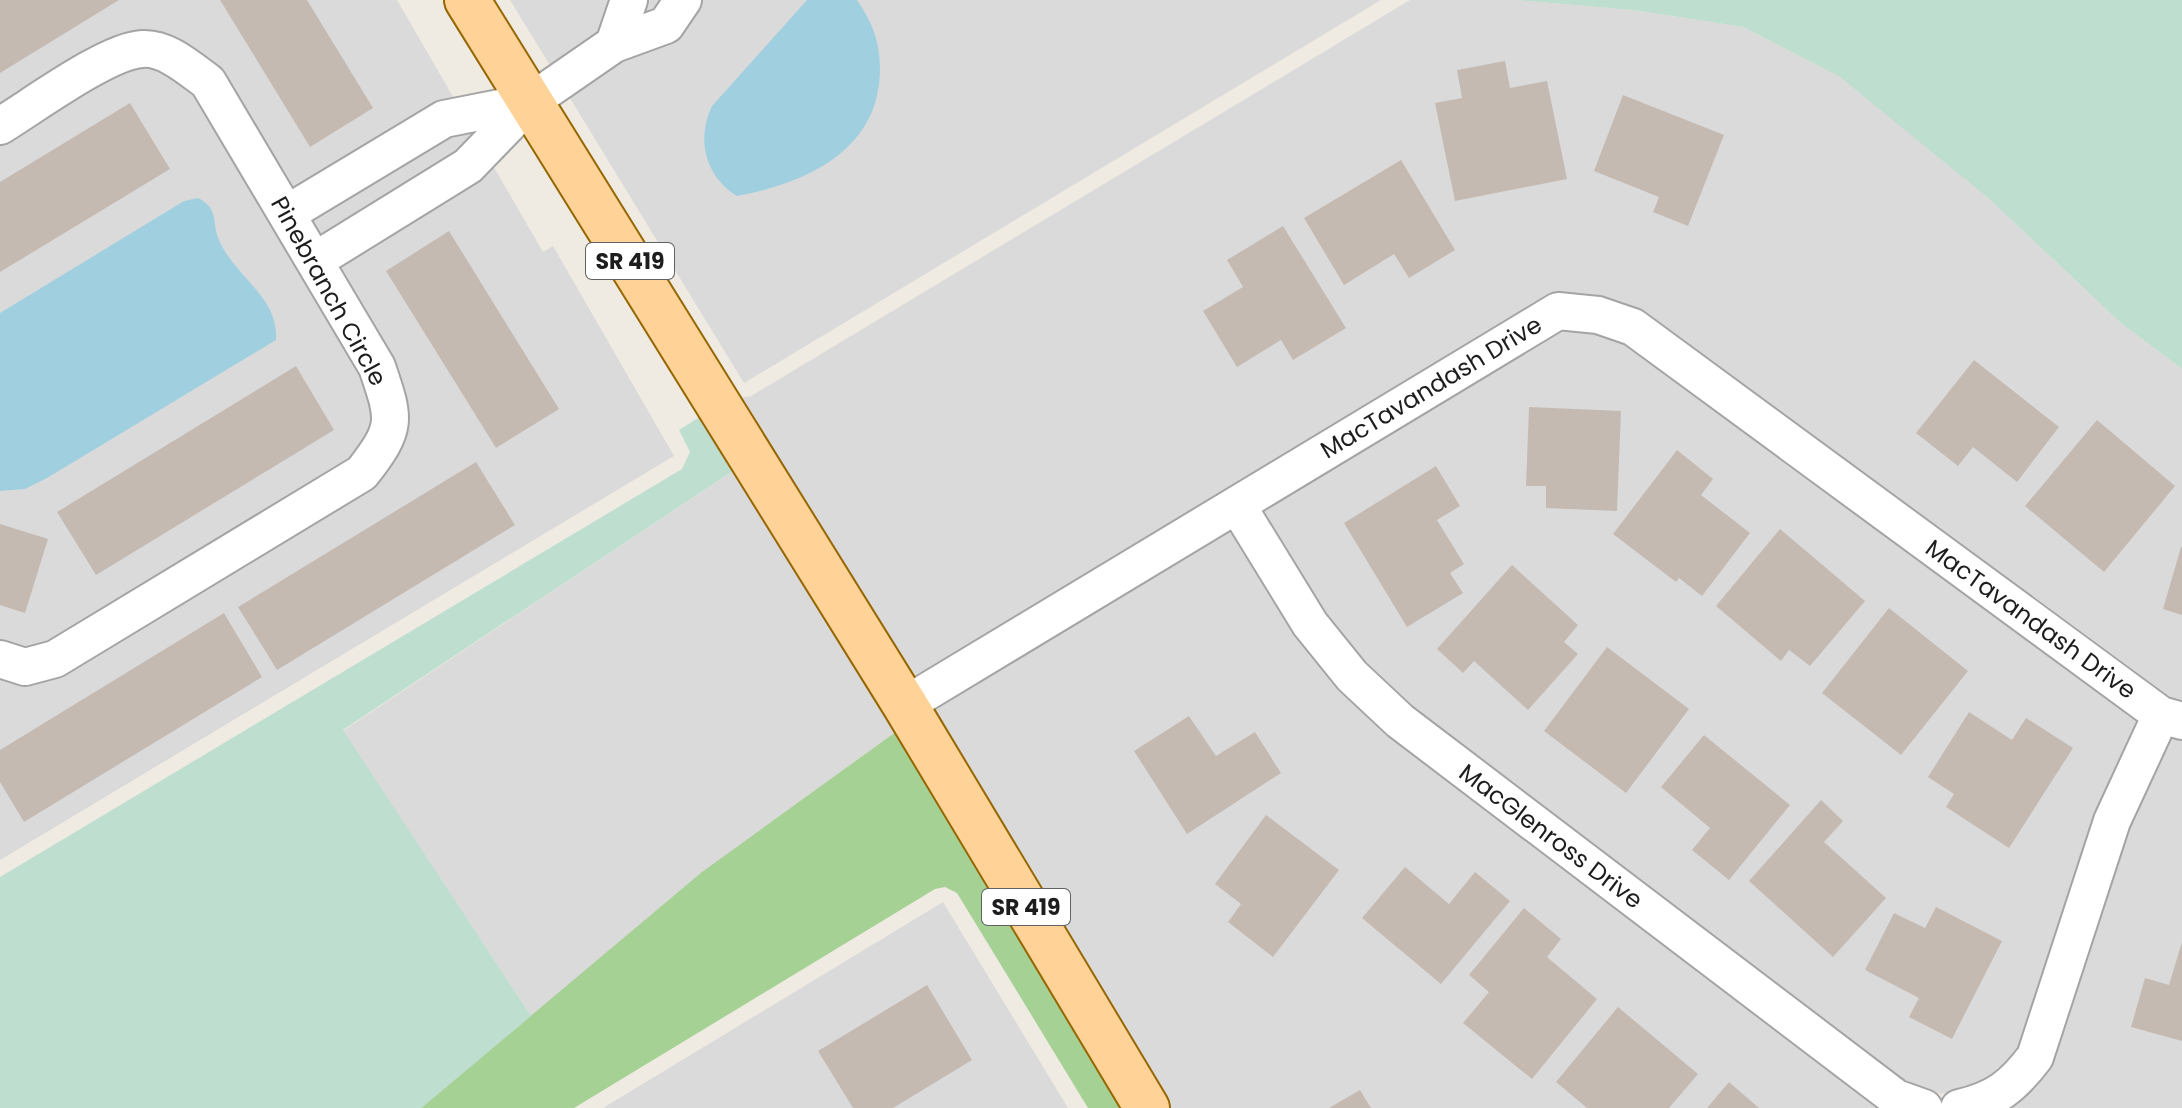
<svg xmlns="http://www.w3.org/2000/svg" width="2182" height="1108" font-family="Poppins,sans-serif">
	<rect width="100%" height="100%" fill="#efebe2"/>
	<path fill="#dbdada" d="M0,0H397L543,252L553,246L674,456L0,860Z
		M510,0H1381L744,383Z
		M1410,0H1514L1633,10L1743,27L1840,77L1918,138L1987,197L2122,324L2182,369V702L2172,698L1646,312L1606,298L1562,293L1511,316L912,680L738,398L751,396Z
		M1560,329L1592,333L1622,343L2138,721L2094,818L2017,1050L2001,1072L1972,1087L1941,1094L1907,1082L1414,707L1367,663L1326,613L1263,509Z
		M736,469L897,731L703,872L531,1016L343,731Z
		M1229,530L1294,636L1336,688L1386,735L1876,1108H1172L930,710Z
		M2171,737L2182,740V1108H2007L2028,1095L2050,1066L2129,826Z
		M943,902L1068,1108H603Z"/>
	<path fill="#a6d195" d="M897,731L1124,1108H1088L957,893L945,887L935,889L574,1108H421L702,872Z"/>
	<path fill="#beded0" d="M1514,0H2182V369L2122,324L1987,197L1840,77L1743,27L1633,10Z
		M703,415L736,469L343,730L531,1016L421,1108H0V877L682,469L690,452L679,430Z"/>
	<path fill="#a0d0df" d="M807,0H857C872,22 880,41 880,69C880,150 807,183 737,196C705,176 696,139 712,106Z
		M198,198C220,209 211,222 219,240C235,277 279,297 276,340L47,478L25,489L0,491V313L184,201Z"/>
	<path fill="#c4bab2" d="M0,0H119L0,73Z
		M220,0H307L373,108L310,147Z
		M1505,61L1510,88L1547,81L1567,179L1455,201L1435,103L1462,98L1457,70Z
		M1623,95L1724,135L1688,226L1653,212L1659,197L1594,171Z
		M130,103L170,169L0,272V182Z
		M1401,160L1455,250L1409,278L1394,254L1344,285L1304,218Z
		M1283,226L1346,328L1293,360L1281,340L1237,367L1203,311L1243,287L1227,260Z
		M449,231L559,409L496,448L386,271Z
		M1974,360L2059,427L2017,482L1973,447L1958,466L1916,433Z
		M296,366L334,430L96,575L57,512Z
		M1529,407L1621,411L1617,511L1546,508V486H1526Z
		M2097,420L2175,486L2104,572L2025,506Z
		M1677,450L1713,479L1701,495L1750,533L1702,596L1679,578L1676,582L1613,534Z
		M476,462L515,525L277,670L238,607Z
		M1436,466L1460,506L1437,520L1464,564L1450,573L1463,593L1407,627L1344,523Z
		M0,524L48,539L25,613L0,605Z
		M1780,529L1865,601L1810,666L1789,650L1781,661L1716,606Z
		M2181,547H2182V615L2163,609Z
		M1512,565L1578,625L1564,642L1578,654L1528,710L1474,661L1463,673L1437,649Z
		M1889,608L1968,671L1901,755L1822,693Z
		M224,613L262,677L24,822L0,782V750Z
		M1607,647L1689,709L1626,793L1544,731Z
		M1969,712L2012,740L2026,718L2073,748L2009,848L1946,807L1954,794L1928,777Z
		M1189,716L1216,756L1255,732L1281,773L1187,834L1134,751Z
		M1704,735L1790,805L1729,880L1692,850L1710,828L1661,787Z
		M1821,800L1843,821L1824,842L1886,898L1833,957L1749,881Z
		M1266,815L1339,870L1273,957L1228,922L1241,904L1215,884Z
		M1405,867L1449,904L1475,872L1510,901L1441,984L1362,918Z
		M1936,907L2002,941L1952,1039L1909,1017L1919,998L1865,970L1894,913L1925,928Z
		M1524,908L1561,939L1547,957L1597,999L1532,1079L1463,1023L1489,992L1469,975Z
		M2182,942V1041L2131,1027L2145,978L2169,985Z
		M927,985L972,1060L893,1108H853L818,1051Z
		M1618,1007L1698,1074L1669,1108H1587L1556,1082Z
		M1729,1082L1759,1108H1707Z
		M1360,1090L1371,1108H1329Z"/>
	<g fill="none" stroke-linecap="round" stroke-linejoin="round">
		<defs>
			<path id="street" d="M614,44L629,0
				M0,126C33,106 107,51 142,49C166,47 190,69 208,82L377,367C395,420 398,427 362,473L55,659L25,667L0,659
				M288,213L444,119L530,102
				M316,260L468,166L530,102L614,44L666,25L683,0
				M1237,505L1310,624L1352,676L1400,721L1896,1098L1924,1108
				M905,705L1558,311L1598,315L1633,327L2161,715L2182,721
				M1959,1108C1996,1100 2013,1086 2035,1057L2112,821L2161,715"/>
			<path id="primary" d="M467,0L905,705L1147,1108"/>
		</defs>
		<use href="#street" stroke="#a4a4a4" stroke-width="40"/>
		<use href="#primary" stroke="#966600" stroke-width="48"/>
		<use href="#street" stroke="#fff" stroke-width="36"/>
		<use href="#primary" stroke="#ffd397" stroke-width="44"/>
	</g>
	<g text-anchor="middle" dominant-baseline="central" stroke-width="7" stroke-linejoin="round" paint-order="stroke">
		<g fill="#fff" stroke="#616161" stroke-width="2">
			<rect x="586" y="243" width="88" height="36" rx="6"/>
			<rect x="982" y="889" width="88" height="36" rx="6"/>
		</g>
		<g font-size="22" font-weight="bold" fill="#1d1d1d">
			<text x="630" y="261">SR 419</text>
			<text x="1026" y="907">SR 419</text>
		</g>
		<g font-size="24" fill="#1d1d1d" stroke="#fff">
			<text transform="translate(329 291) rotate(61)">Pinebranch Circle</text>
			<text transform="translate(1431 387) rotate(-31)">MacTavandash Drive</text>
			<text transform="translate(2031 619) rotate(36)">MacTavandash Drive</text>
			<text transform="translate(1551 836) rotate(37)">MacGlenross Drive</text>
		</g>
	</g>
</svg>
